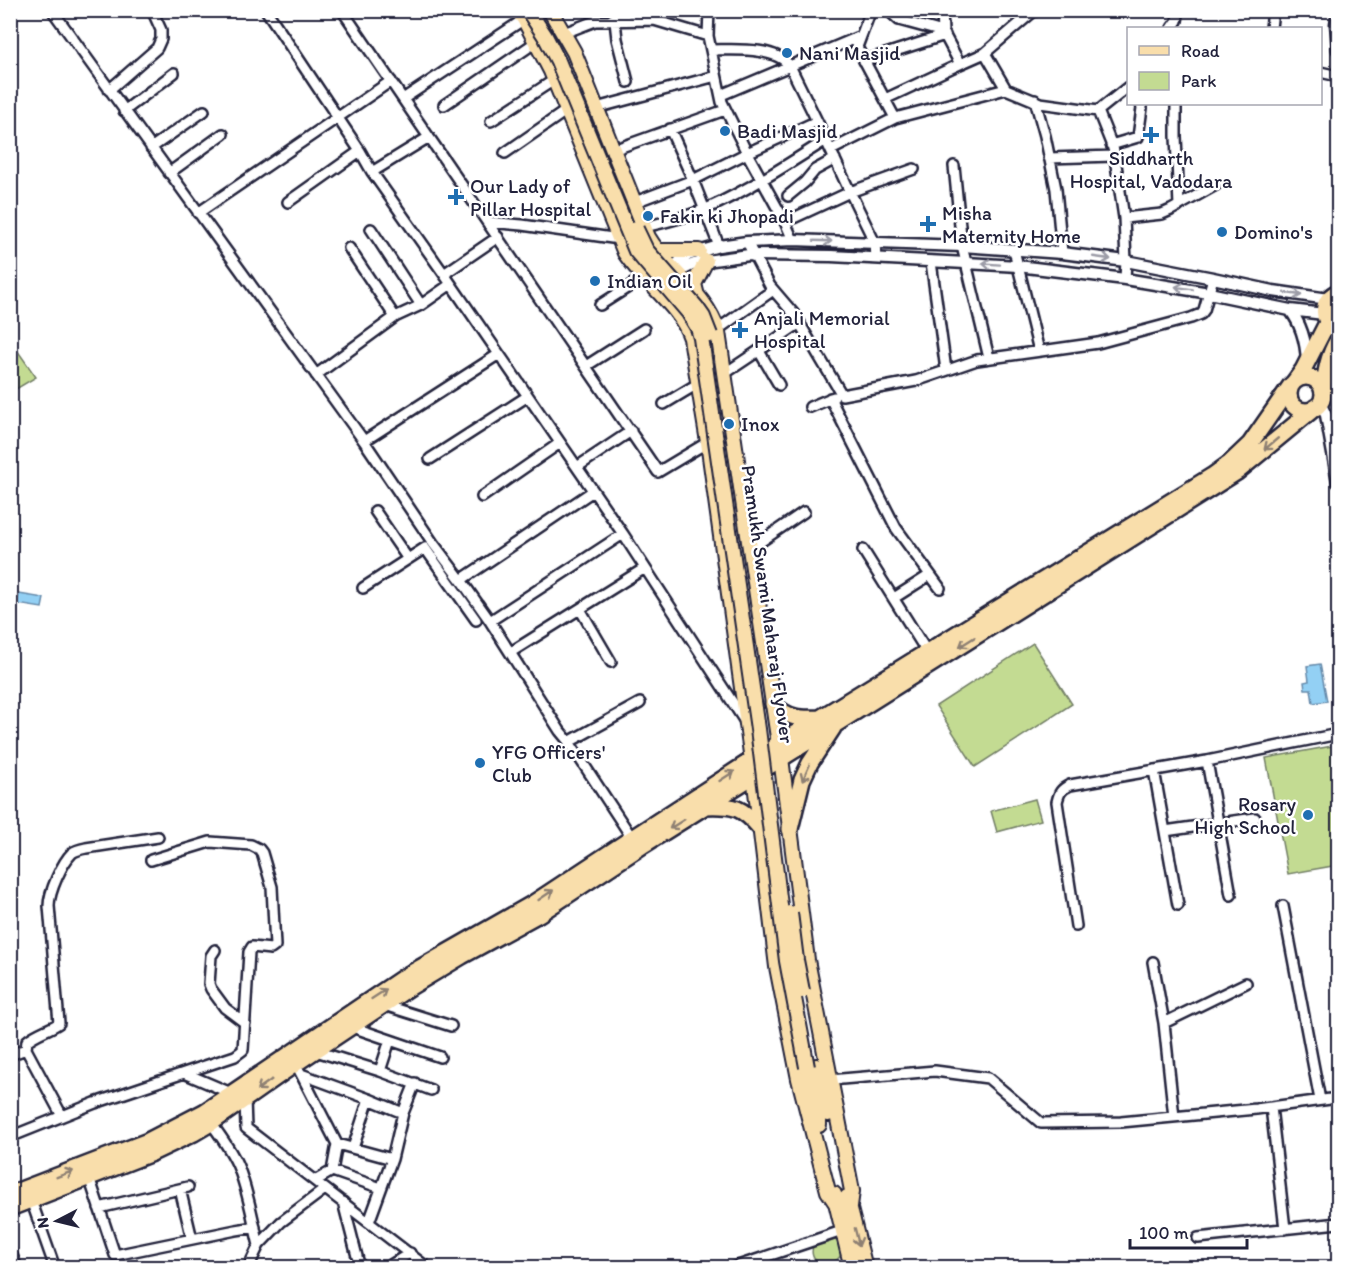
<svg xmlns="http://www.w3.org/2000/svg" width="1349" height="1278" font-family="Itim,sans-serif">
	<rect width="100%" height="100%" fill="#fff"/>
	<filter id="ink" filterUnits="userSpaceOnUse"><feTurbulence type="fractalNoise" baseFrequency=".0167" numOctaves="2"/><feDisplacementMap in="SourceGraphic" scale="12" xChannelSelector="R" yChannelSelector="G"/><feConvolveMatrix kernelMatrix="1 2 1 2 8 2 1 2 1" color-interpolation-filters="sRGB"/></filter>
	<g filter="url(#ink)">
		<path fill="#c3db92" stroke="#727e66" stroke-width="1.5" d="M10,340L36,377L11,392H10Z
			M1033,643L1072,704L975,767L936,706Z
			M1338,745V865L1288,874L1266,758Z
			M1035,799L1041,820L997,832L991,811Z
			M833,1238C864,1262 801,1278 814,1243Z"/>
		<path fill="#93d0f4" stroke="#668aaa" stroke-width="1.5" d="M19,594L44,598L42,608L17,604Z
			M1320,664L1327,701L1313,703L1311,689H1305L1304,682L1309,681L1307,666Z"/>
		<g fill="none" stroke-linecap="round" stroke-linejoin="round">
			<defs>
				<path id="minor" d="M52,10L364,441L433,543L461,580L490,621L560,731L569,742L634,841
					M266,10L360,151L372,172L444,274L623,534L744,720
					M342,10L658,472L708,442
					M871,10L857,47L895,118L1006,89
					M888,10L899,20L943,32L960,64L985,53L1006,89L1040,103L1098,111L1114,151L1124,218L1126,261L1125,279
					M942,10L943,32
					M611,20L629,10
					M615,21L617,39L628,82
					M1172,28L1177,21L1179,10
					M1271,28L1273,10
					M564,33L595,21L654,20L708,36
					M711,50C733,50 775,46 790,66L817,121
					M985,53L1035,10
					M864,61L945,35
					M1320,72L1338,76
					M109,90L157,48L161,39V30L152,10
					M721,95L861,36
					M403,99L538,10
					M885,99L960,64
					M1035,100L1045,136L1056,189L1062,253
					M1176,104V136L1179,206
					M444,105L536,42
					M596,108L716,76
					M124,111L174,73
					M1098,111L1128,87
					M491,121L554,80
					M670,129L693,180L719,246
					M1111,145L1138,137L1142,108L1141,104
					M151,148L204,111
					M613,150L725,110
					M831,150L895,118
					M505,153L567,110
					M1049,158L1114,156
					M954,166L962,246L989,358
					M372,172L429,137
					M169,173L223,134
					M788,196L805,182L815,170L835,159
					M288,202L360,151
					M635,202L693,180L747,153L722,102L708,36L709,10
					M198,213L391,81
					M1124,218L1162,214L1171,210L1216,185
					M487,222L522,225L619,239
					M785,222L850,192L914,169
					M645,227C665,222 687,217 706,209C748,190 787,165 826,140
					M371,229L421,305
					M793,240L785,222L747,153L817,121L850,192L875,243L876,258
					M747,242L770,286L794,314L842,395L916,381L977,360L1098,343L1191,318L1201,314L1204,310L1213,278
					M349,248L395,317
					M1014,250L1039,351
					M931,262L946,370
					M444,274L498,237
					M600,305L644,277
					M717,330L773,290
					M759,351L779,385
					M586,366L644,329
					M724,374L800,323
					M316,375L395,317L421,305L451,284
					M830,398L896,528L940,588
					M664,404L699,383
					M810,407L834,397
					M364,441L499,354
					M430,459L528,396
					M577,467L631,431
					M482,497L560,443
					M750,549L804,512
					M863,550L927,652
					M408,559L425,548L476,620
					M461,580L593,491
					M363,588L408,559L375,511
					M894,598L930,575
					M580,609L611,662
					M490,621L623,534
					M511,652L645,568
					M569,742L640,703
					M1207,761L1231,895
					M1154,770L1178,905
					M1165,831L1255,818
					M151,860L210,842L251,845L259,849L262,853L272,887L275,946L271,949L252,947L249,952L243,1050L235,1056L184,1073
					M1283,906L1320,1100
					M1076,926L1057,802C1059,793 1061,789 1070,785L1207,761L1338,734
					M215,950L211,956L209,984L211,989L225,1008L245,1023
					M1153,962L1164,1023L1174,1117
					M384,1005L451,1026
					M1164,1023L1246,983
					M350,1024L352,1027L440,1057
					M316,1051L380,1071L431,1090
					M10,1055L26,1049
					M380,1071L390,1040
					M300,1072L301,1074L369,1099L403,1113
					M301,1074L337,1144L332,1171L315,1181
					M830,1080L935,1071L988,1078L1041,1123L1121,1122L1256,1109L1338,1098
					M1271,1107L1285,1229
					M62,1116L26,1049L27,1041C36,1033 49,1030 59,1023L49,906C49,892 62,863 72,853C76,850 81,849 86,848L158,837
					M209,1120C219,1134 230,1148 237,1164C248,1189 252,1218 259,1245
					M10,1137L95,1103L184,1073L245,1099L246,1128L428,1268
					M337,1144L392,1159
					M353,1148L369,1099
					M332,1171L381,1188
					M89,1177L115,1255L236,1230L255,1227
					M180,1189L192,1239
					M31,1200L55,1268
					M343,1202L360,1268
					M99,1208L188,1187
					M369,1222L392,1159L403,1113L415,1083
					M1198,1238L1338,1223
					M10,1250L17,1268
					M248,1268L259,1245L281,1222L325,1189
					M386,1268L410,1253
					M732,1268L842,1231"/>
				<path id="tertiary" d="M1338,10L1336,24L1338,50
					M668,271L688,255L719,246L747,242L793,240L962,246L1062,253L1126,261L1213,278L1273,291L1328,299
					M674,278L684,269L694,264L706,261L749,255L831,256L966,263L1018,266L1125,279L1209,293L1290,310L1324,314
					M1290,310C1302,325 1306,342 1307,361
					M1320,403L1326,415L1338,482"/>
				<path id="primary" d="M517,10L524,19L551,71L625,253C644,282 680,306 691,338L708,442L754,775L777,967L799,1079L828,1191L836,1203
					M550,10L574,52L648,237C668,271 706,293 718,332L781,758L807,960L852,1191L850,1206
					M657,251H699
					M697,296L694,284L706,261
					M816,1066L828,1114
					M807,1067L819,1125
					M834,1194L852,1268
					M847,1197L865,1268"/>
				<path id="trunk" d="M1333,328C1320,317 1322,299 1338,292
					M1289 394a17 17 0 1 1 34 0a17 17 0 1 1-34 0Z
					M1295,381L1303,370L1327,323
					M1323,393C1325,375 1328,355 1338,340
					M773,704C789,719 800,719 820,718
					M706,806C735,805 742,807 761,829
					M790,829L802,780L810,763L833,728
					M10,1194L148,1141L204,1112L404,977L532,904L632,838L752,760L1212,476L1230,463L1250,444L1291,385
					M10,1208L152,1153L194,1133L211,1123L295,1064L412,986L462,956L539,914L642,846L1237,472L1316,407"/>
			</defs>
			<use href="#minor" stroke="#22223b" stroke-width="14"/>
			<use href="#tertiary" stroke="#22223b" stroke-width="15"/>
			<use href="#primary" stroke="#22223b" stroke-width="18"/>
			<use href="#trunk" stroke="#22223b" stroke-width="20"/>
			<use href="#minor" stroke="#fff" stroke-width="9"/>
			<use href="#tertiary" stroke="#fff" stroke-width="10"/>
			<use href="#primary" stroke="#f9deab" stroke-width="14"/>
			<use href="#trunk" stroke="#f9deab" stroke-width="15"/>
			<defs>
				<path id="primary-bridge" d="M528,10L545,36L558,61L636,251L689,313L698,328L701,338L758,729L787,961L807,1067
					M636,229L646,250L696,307L703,317L710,335
					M790,913L796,960L802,991"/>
			</defs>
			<use href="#primary-bridge" stroke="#22223b" stroke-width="18" stroke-linecap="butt"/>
			<use href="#primary-bridge" stroke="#f9deab" stroke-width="14"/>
		</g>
		<defs><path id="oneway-shaft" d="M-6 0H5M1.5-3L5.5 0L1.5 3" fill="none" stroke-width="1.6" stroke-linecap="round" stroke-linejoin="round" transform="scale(1.5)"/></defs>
		<g stroke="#9c9ca7">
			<use href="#oneway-shaft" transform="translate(823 241) rotate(2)"/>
			<use href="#oneway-shaft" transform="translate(1102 258) rotate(8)"/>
			<use href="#oneway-shaft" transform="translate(991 264) rotate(-176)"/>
			<use href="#oneway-shaft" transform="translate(1184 288) rotate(-171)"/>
			<use href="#oneway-shaft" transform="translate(1293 294) rotate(8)"/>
		</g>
		<g stroke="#8e8073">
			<use href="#oneway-shaft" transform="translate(1271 444) rotate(140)"/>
			<use href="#oneway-shaft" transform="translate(967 642) rotate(148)"/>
			<use href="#oneway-shaft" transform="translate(806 773) rotate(114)"/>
			<use href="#oneway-shaft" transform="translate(727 776) rotate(-33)"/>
			<use href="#oneway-shaft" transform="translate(677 824) rotate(148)"/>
			<use href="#oneway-shaft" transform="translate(546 895) rotate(-34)"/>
			<use href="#oneway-shaft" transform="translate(379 994) rotate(-33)"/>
			<use href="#oneway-shaft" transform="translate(264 1085) rotate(145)"/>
			<use href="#oneway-shaft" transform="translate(65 1174) rotate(-21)"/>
			<use href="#oneway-shaft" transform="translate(857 1237) rotate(76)"/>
		</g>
	</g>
	<g fill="#1f6fb2" stroke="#fff" stroke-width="2">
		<circle cx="787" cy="53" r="6"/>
		<circle cx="725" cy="131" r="6"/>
		<path d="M1148 126h6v6h6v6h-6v6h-6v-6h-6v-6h6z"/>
		<path d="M453 188h6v6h6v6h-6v6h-6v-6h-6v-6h6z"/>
		<circle cx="648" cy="216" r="6"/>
		<path d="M925 215h6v6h6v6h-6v6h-6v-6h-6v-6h6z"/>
		<circle cx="1222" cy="232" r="6"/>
		<circle cx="595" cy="281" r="6"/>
		<path d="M737 321h6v6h6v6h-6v6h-6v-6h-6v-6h6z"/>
		<circle cx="729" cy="424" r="6"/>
		<circle cx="480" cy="763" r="6"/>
		<circle cx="1308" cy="815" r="6"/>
	</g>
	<g text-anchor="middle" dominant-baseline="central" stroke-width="5" stroke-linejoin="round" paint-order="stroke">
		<g font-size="20" fill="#22223b" stroke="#fff" text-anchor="start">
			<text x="799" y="53">Nani Masjid</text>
			<text x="737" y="131">Badi Masjid</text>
			<text x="1151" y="158" text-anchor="middle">Siddharth<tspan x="1151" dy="23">Hospital, Vadodara</tspan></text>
			<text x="470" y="186">Our Lady of<tspan x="470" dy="23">Pillar Hospital</tspan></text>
			<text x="942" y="213">Misha<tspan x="942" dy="23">Maternity Home</tspan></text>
			<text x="660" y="216">Fakir ki Jhopadi</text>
			<text x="1234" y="232">Domino's</text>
			<text x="607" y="281">Indian Oil</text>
			<text x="754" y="318">Anjali Memorial<tspan x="754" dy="23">Hospital</tspan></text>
			<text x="741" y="424">Inox</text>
			<text x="492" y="752">YFG Officers'<tspan x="492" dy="23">Club</tspan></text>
			<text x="1296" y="804" text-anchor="end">Rosary<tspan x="1296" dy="23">High School</tspan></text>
		</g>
		<g font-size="20" fill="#22223b" stroke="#fff">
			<text transform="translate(768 604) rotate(82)">Pramukh Swami Maharaj Flyover</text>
		</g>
	</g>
	<rect width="1349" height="1278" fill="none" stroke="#fff" stroke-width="36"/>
	<rect x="18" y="18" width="1313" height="1242" fill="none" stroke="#22223b" stroke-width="2" filter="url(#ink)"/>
	<rect x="1127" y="27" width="195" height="78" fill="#ffffff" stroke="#a7a7b1" stroke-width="1.5"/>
	<rect x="1139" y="46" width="30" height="9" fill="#f9deab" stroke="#a7a7b1" stroke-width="1.5"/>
	<text x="1181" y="57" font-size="18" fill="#22223b">Road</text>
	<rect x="1139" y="72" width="30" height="18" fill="#c3db92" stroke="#a7a7b1" stroke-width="1.5"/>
	<text x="1181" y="87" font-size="18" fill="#22223b">Park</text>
	<g transform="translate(57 1221) rotate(263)" stroke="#ffffff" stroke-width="4.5" paint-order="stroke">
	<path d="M0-4.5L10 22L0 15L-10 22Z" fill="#22223b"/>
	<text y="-9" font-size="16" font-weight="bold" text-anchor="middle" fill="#22223b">N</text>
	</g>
	<path d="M1130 1239v9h117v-9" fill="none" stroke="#22223b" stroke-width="3"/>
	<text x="1139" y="1239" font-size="18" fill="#22223b" stroke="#ffffff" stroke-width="4.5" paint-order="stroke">100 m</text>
</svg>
